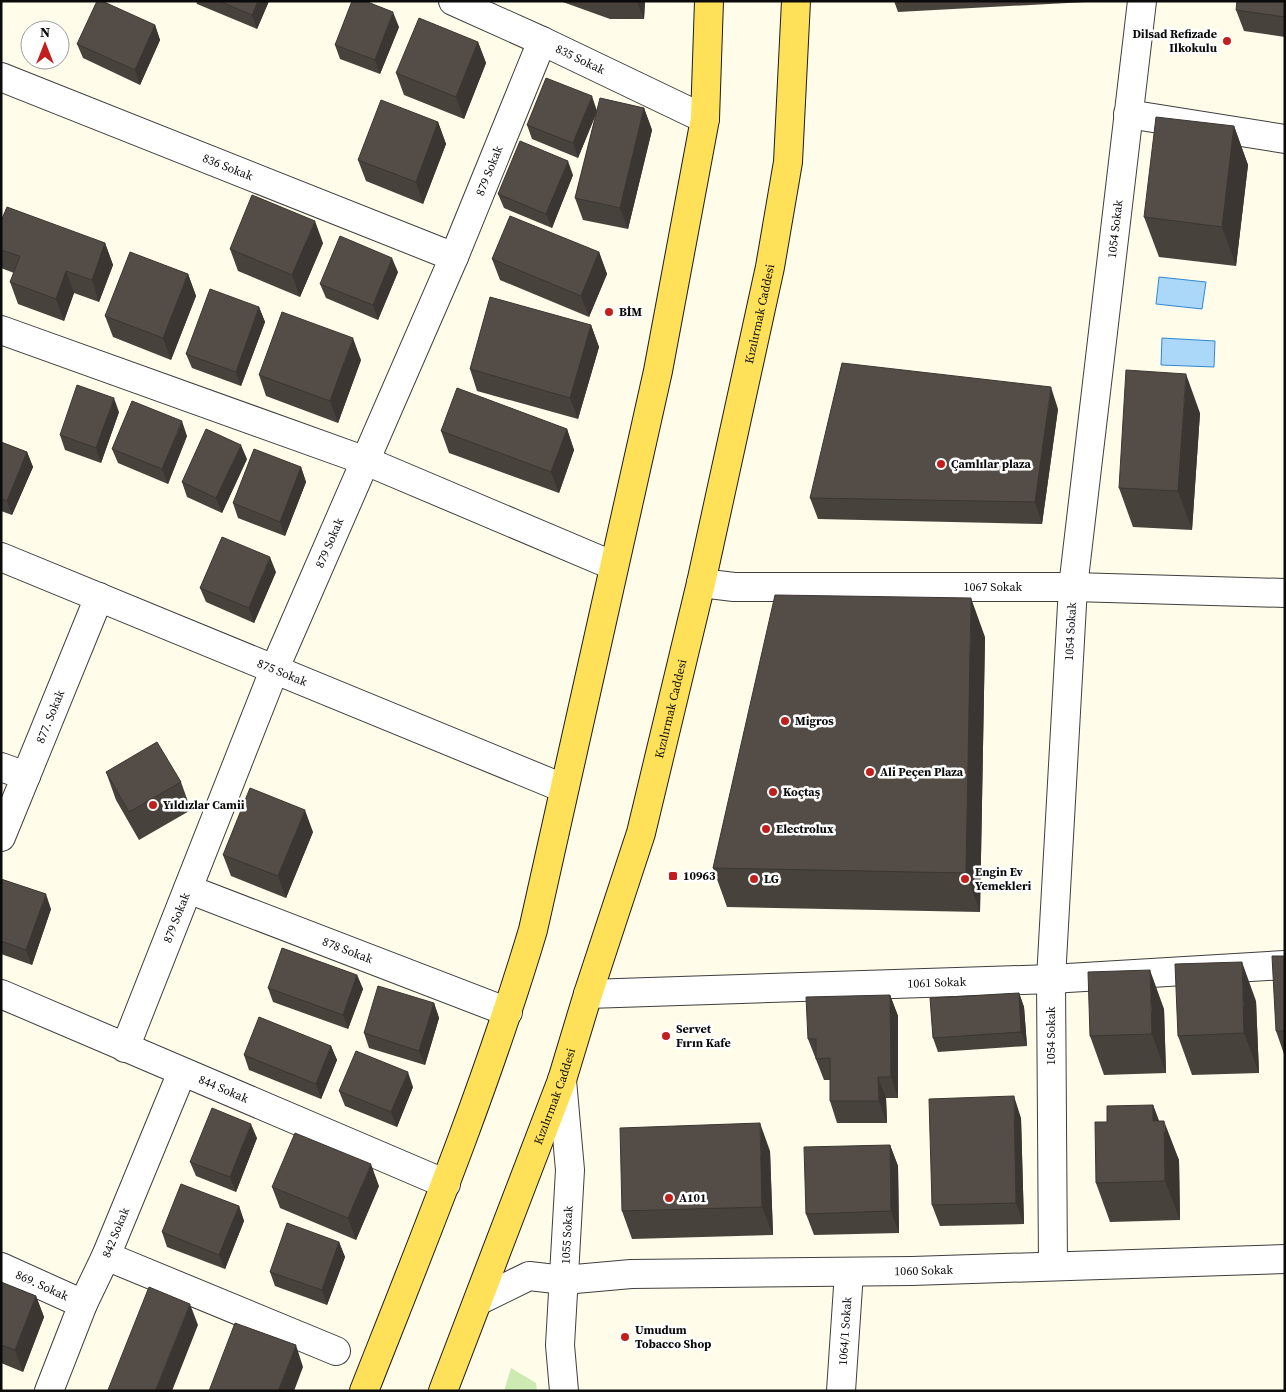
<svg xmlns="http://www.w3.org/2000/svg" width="1286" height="1392" font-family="'Source Serif 4',serif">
	<rect width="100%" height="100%" fill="#fffce9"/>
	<path fill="#cceab1" d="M511,1368L536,1383L537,1391H504Z"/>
	<path fill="#abd7f9" stroke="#2f88d3" d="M1159,277L1206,282L1202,309L1156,304Z
		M1162,338L1215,341L1214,367L1161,365Z"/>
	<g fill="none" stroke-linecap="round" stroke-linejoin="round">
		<defs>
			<g id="minor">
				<path id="s1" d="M453,1L542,41L705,119"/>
				<path id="s2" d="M1,77L454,257"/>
				<path d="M1128,114L1285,139"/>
				<path d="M1,330L366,461L614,566"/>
				<path id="s3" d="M1,557L563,788"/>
				<path id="s4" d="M701,583L734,587H1073L1285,593"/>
				<path d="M1,767L26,776"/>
				<path id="s5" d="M1,837L99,597"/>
				<path id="s6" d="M188,889L508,1012"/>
				<path id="s7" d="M1,994L446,1184"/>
				<path id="s8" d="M588,994L1051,979L1285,965"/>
				<path id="s9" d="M125,1048L275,668L454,257L542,41"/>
				<path d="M562,1080L570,1170L560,1345L564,1391"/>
				<path d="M106,1256L336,1351"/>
				<path id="s10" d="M1053,1266L1051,979L1073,587L1142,1"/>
				<path id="s11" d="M1,1267L83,1304"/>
				<path id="s12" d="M478,1301L529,1276L564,1280L631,1274L912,1271L1285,1259"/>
				<path id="s13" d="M49,1391L83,1304L106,1256L182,1072"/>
				<path id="s14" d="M841,1391L849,1272"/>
			</g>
			<g id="major">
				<path d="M364,1391C424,1239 486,1087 533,930L658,371L705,119L709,1"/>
				<path id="s15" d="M443,1391L562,1080L588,994L641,833L701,583L770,267L788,162L796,1"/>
			</g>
		</defs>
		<use href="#minor" stroke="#3e3e3e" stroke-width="30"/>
		<use href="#major" stroke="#1c1c1c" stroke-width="30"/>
		<use href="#minor" stroke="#fff" stroke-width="28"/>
		<use href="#major" stroke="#ffe059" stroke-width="28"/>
	</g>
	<path fill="#48423d" d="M196,1H269L257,29L197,4Z
		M560,1H645L644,19H610Z
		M894,1H1105L898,12Z
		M1285,1V37L1244,31L1236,10Z
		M155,25L160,40L140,85L83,58L77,44Z
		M399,27L380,74L340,59L335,45Z
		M478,42L486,63L464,119L404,95L396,73Z
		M644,108L652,130L628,229L583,220L575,198L597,112L578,158L532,139L527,125L597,110Z
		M438,122L446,144L423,204L366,181L358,160Z
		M1234,126L1248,165L1236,266L1159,257L1144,217Z
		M573,175L552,228L504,208L498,194Z
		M1,221L105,243L113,265L99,302L74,293L64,321L18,304L10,282L14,273L1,268Z
		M323,243L300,297L238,271L230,249Z
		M599,252L607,274L589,317L500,280L492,259Z
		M398,272L378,320L326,298L320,284Z
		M188,274L196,296L171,360L113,337L105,316Z
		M259,307L265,322L241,386L192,368L186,354Z
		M591,325L599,347L578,419L477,391L470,369Z
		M361,360L338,423L266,396L259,375Z
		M1058,409L1042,524L818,519L810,498Z
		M119,412L101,463L65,450L60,435Z
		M1200,413L1192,530L1133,527L1119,488Z
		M567,429L574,450L559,493L449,453L441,431Z
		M187,436L168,484L118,463L112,449Z
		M1,442L27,452L33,467L12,515L1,511Z
		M247,459L222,513L187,497L182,482Z
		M301,467L306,482L285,536L238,518L233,503Z
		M276,572L254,623L206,602L200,588Z
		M985,637L980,912L727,907L713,868Z
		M106,772L181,782L191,810L139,840L116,800Z
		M313,832L286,898L231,876L223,855Z
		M1,879L51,909L32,965L1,954Z
		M1285,956V1057L1276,1031Z
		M357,975L363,989L348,1029L273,1002L268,988Z
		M1019,993L1024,1007L1027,1046L938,1052L933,1038Z
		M890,995L898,1016V1098H886L887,1123H837L830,1101V1080H824L808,1039Z
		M1256,1001L1259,1073L1192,1075L1178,1036Z
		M434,1003L439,1018L425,1065L369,1048L364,1033Z
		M1164,1009L1166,1073L1104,1075L1090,1036Z
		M331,1046L337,1060L321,1099L249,1070L244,1055Z
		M413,1087L397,1127L345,1106L339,1091Z
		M1153,1105L1159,1121L1179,1160L1180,1220L1110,1222L1096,1183L1107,1122Z
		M1021,1118L1024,1224L940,1226L932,1205Z
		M257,1138L236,1192L196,1176L190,1162Z
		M890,1145L898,1166L899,1233L814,1235L806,1214Z
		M770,1151L773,1235L632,1239L622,1211Z
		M379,1186L356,1240L280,1208L272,1187Z
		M239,1206L244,1221L225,1269L167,1247L162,1232Z
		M339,1242L345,1257L327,1305L275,1286L270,1272Z
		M1,1282L36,1296L44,1317L23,1372L1,1363Z"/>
	<path fill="#3b3632" d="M258,1H269L257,29L252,15Z
		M637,1H645L644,19Z
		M393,12L399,27L380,74L375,60Z
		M155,25L160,40L140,85L135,70Z
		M478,42L486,63L464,119L456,97Z
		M592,96L597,111L578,158L573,143Z
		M644,108L652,130L628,229L620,208Z
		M438,122L446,144L423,204L416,182Z
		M1234,126L1248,165L1236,266L1222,227Z
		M568,161L573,175L552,228L546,214Z
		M315,221L323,243L300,297L292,275Z
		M105,243L113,265L99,302L92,280Z
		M599,252L607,274L589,317L581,296Z
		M392,258L398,272L378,320L373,305Z
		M66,271L74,293L64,321L56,299Z
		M188,274L196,296L171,360L163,338Z
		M259,307L265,322L241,386L236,372Z
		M591,325L599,347L578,419L570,398Z
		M353,338L361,360L338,423L330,401Z
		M1186,374L1200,413L1192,530L1178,491Z
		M1051,387L1058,409L1042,524L1035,502Z
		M114,398L119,412L101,463L96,448Z
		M182,421L187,436L168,484L162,469Z
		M567,429L574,450L559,493L551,472Z
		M241,445L247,459L222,513L216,498Z
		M27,452L33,467L12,515L7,501Z
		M301,467L306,482L285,536L280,522Z
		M270,557L276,572L254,623L249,608Z
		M971,598L985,637L980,912L966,873Z
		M305,810L313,832L286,898L278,876Z
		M46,894L51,909L32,965L26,950Z
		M1242,962L1256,1001L1259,1073L1244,1033Z
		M1150,970L1164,1009L1166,1073L1152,1034Z
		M357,975L363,989L348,1029L343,1015Z
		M1019,993L1024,1007L1027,1046L1021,1032Z
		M890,995L898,1016V1098L891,1077Z
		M434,1003L439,1018L425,1065L419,1051Z
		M331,1046L337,1060L321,1099L316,1084Z
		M408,1072L413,1087L397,1127L391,1112Z
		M878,1077L886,1098L887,1123L879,1101Z
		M1014,1096L1021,1118L1024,1224L1016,1203Z
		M1153,1105L1165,1137L1164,1121L1179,1160L1180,1220L1165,1181L1153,1121Z
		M760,1123L770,1151L773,1235L762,1207Z
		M251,1124L257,1138L236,1192L230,1177Z
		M890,1145L898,1166L899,1233L891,1211Z
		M371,1164L379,1186L356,1240L348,1218Z
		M239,1206L244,1221L225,1269L219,1255Z
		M339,1242L345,1257L327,1305L322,1290Z
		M36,1296L44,1317L23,1372L15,1350Z
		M190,1304L198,1325L172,1391H155Z
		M296,1345L303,1367L294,1391H278Z"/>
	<path fill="#544d47" stroke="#3b3632" d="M97,1H102L155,25L135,70L77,44Z
		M219,1H258L252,15Z
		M352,1H365L393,12L375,60L335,45Z
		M1237,1H1285V17L1236,10Z
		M419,18L478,42L456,97L396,73Z
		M546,78L592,96L573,143L527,125Z
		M600,98L644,108L620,208L575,198Z
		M381,100L438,122L416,182L358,160Z
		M1156,117L1234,126L1222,227L1144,217Z
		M520,141L568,161L546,214L498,194Z
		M252,195L315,221L292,275L230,249Z
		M7,207L105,243L92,280L66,271L56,299L10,282L20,256L1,250V221Z
		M510,216L599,252L581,296L492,259Z
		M340,236L392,258L373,305L320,284Z
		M130,252L188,274L163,338L105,316Z
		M210,289L259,307L236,372L186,354Z
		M490,297L591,325L570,398L470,369Z
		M282,312L353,338L330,401L259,375Z
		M842,363L1051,387L1035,502L810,498Z
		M1126,370L1186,374L1178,491L1119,488Z
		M77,385L114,398L96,448L60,435Z
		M457,388L567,429L551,472L441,431Z
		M132,401L182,421L162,469L112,449Z
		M206,429L241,445L216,498L182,482Z
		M1,442L27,452L7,501L1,498Z
		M254,449L301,467L280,522L233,503Z
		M222,537L270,557L249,608L200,588Z
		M775,595L971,598L966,873L713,868Z
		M157,742L181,782L129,812L106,772Z
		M250,788L305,810L278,876L223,855Z
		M1,879L46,894L26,950L1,941Z
		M282,948L357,975L343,1015L268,988Z
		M1272,956H1285V1031H1276Z
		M1242,962L1244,1033L1178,1036L1175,964Z
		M1150,970L1152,1034L1090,1036L1088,972Z
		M378,986L434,1003L419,1051L364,1033Z
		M1019,993L1021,1032L933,1038L930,998Z
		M890,995L891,1077H878L879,1101H830V1058L816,1059V1039H808L806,997Z
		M259,1017L331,1046L316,1084L244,1055Z
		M356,1051L408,1072L391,1112L339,1091Z
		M1014,1096L1016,1203L932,1205L929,1099Z
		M1153,1105V1121H1164L1165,1181L1096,1183L1095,1122H1107V1106Z
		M212,1108L251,1124L230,1177L190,1162Z
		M760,1123L762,1207L622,1211L620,1128Z
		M295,1133L371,1164L348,1218L272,1187Z
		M890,1145L891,1211L806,1214L804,1147Z
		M181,1184L239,1206L219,1255L162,1232Z
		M287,1223L339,1242L322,1290L270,1272Z
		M1,1282L36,1296L15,1350L1,1345Z
		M149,1287L190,1304L155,1391H109L108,1390Z
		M235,1323L296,1345L278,1391H209Z"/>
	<g fill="#c01f1e" stroke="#fff" stroke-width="2">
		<circle cx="1227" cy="41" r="5"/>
		<circle cx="609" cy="312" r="5"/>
		<circle cx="941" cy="464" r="5"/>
		<circle cx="785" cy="721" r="5"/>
		<circle cx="870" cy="772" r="5"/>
		<circle cx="773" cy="792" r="5"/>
		<circle cx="153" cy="805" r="5"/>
		<circle cx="766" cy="829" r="5"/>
		<rect x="668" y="871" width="10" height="10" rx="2.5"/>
		<circle cx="754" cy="879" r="5"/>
		<circle cx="965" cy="879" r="5"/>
		<circle cx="666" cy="1036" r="5"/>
		<circle cx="669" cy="1198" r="5"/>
		<circle cx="625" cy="1337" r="5"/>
	</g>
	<g text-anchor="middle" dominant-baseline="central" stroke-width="5" stroke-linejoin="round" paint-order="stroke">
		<g font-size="12" font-weight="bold" fill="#0b0b0b" stroke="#fff" text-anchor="start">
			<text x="1217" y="34" text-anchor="end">Dilsad Refizade<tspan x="1217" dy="14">Ilkokulu</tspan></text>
			<text x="619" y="312">BİM</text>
			<text x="951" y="464">Çamlılar plaza</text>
			<text x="795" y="721">Migros</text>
			<text x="880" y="772">Ali Peçen Plaza</text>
			<text x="783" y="792">Koçtaş</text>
			<text x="163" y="805">Yıldızlar Camii</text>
			<text x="776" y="829">Electrolux</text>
			<text x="975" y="872">Engin Ev<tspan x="975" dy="14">Yemekleri</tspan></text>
			<text x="683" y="876">10963</text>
			<text x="764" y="879">LG</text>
			<text x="676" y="1029">Servet<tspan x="676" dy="14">Fırın Kafe</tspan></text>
			<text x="679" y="1198">A101</text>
			<text x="635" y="1330">Umudum<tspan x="635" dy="14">Tobacco Shop</tspan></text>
		</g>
		<g font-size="12" fill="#0b0b0b" stroke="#fff">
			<text stroke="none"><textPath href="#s1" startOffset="140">835 Sokak</textPath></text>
			<text stroke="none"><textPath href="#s2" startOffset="244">836 Sokak</textPath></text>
			<text stroke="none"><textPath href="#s9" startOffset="950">879 Sokak</textPath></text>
			<text stroke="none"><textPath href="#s10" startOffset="1040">1054 Sokak</textPath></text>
			<text stroke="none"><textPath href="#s15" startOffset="1125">Kızılırmak Caddesi</textPath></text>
			<text stroke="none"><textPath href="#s9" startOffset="545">879 Sokak</textPath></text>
			<text stroke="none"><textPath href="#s4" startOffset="292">1067 Sokak</textPath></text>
			<text stroke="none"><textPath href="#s10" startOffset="635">1054 Sokak</textPath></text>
			<text stroke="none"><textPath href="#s3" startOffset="304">875 Sokak</textPath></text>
			<text stroke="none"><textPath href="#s15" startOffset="720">Kızılırmak Caddesi</textPath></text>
			<text stroke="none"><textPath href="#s5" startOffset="130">877. Sokak</textPath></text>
			<text stroke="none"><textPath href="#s9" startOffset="140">879 Sokak</textPath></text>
			<text stroke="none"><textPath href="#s6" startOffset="171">878 Sokak</textPath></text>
			<text stroke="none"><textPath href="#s8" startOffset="349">1061 Sokak</textPath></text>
			<text transform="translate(1051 1036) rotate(-90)">1054 Sokak</text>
			<text stroke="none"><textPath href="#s7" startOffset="242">844 Sokak</textPath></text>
			<text stroke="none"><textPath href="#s15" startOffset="315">Kızılırmak Caddesi</textPath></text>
			<text stroke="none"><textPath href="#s13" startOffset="172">842 Sokak</textPath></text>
			<text transform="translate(567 1235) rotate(-87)">1055 Sokak</text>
			<text stroke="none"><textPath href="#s12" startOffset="452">1060 Sokak</textPath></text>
			<text stroke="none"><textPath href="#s11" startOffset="45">869. Sokak</textPath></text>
			<text stroke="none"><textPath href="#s14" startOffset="60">1064/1 Sokak</textPath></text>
		</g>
	</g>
	<rect width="1286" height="1392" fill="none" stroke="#0b0b0b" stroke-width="5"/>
	<g transform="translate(45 45)"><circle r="24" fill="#ffffff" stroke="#9d9d9d"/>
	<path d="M0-4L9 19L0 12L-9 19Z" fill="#c01f1e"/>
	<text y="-8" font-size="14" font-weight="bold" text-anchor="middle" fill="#0b0b0b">N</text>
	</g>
</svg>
